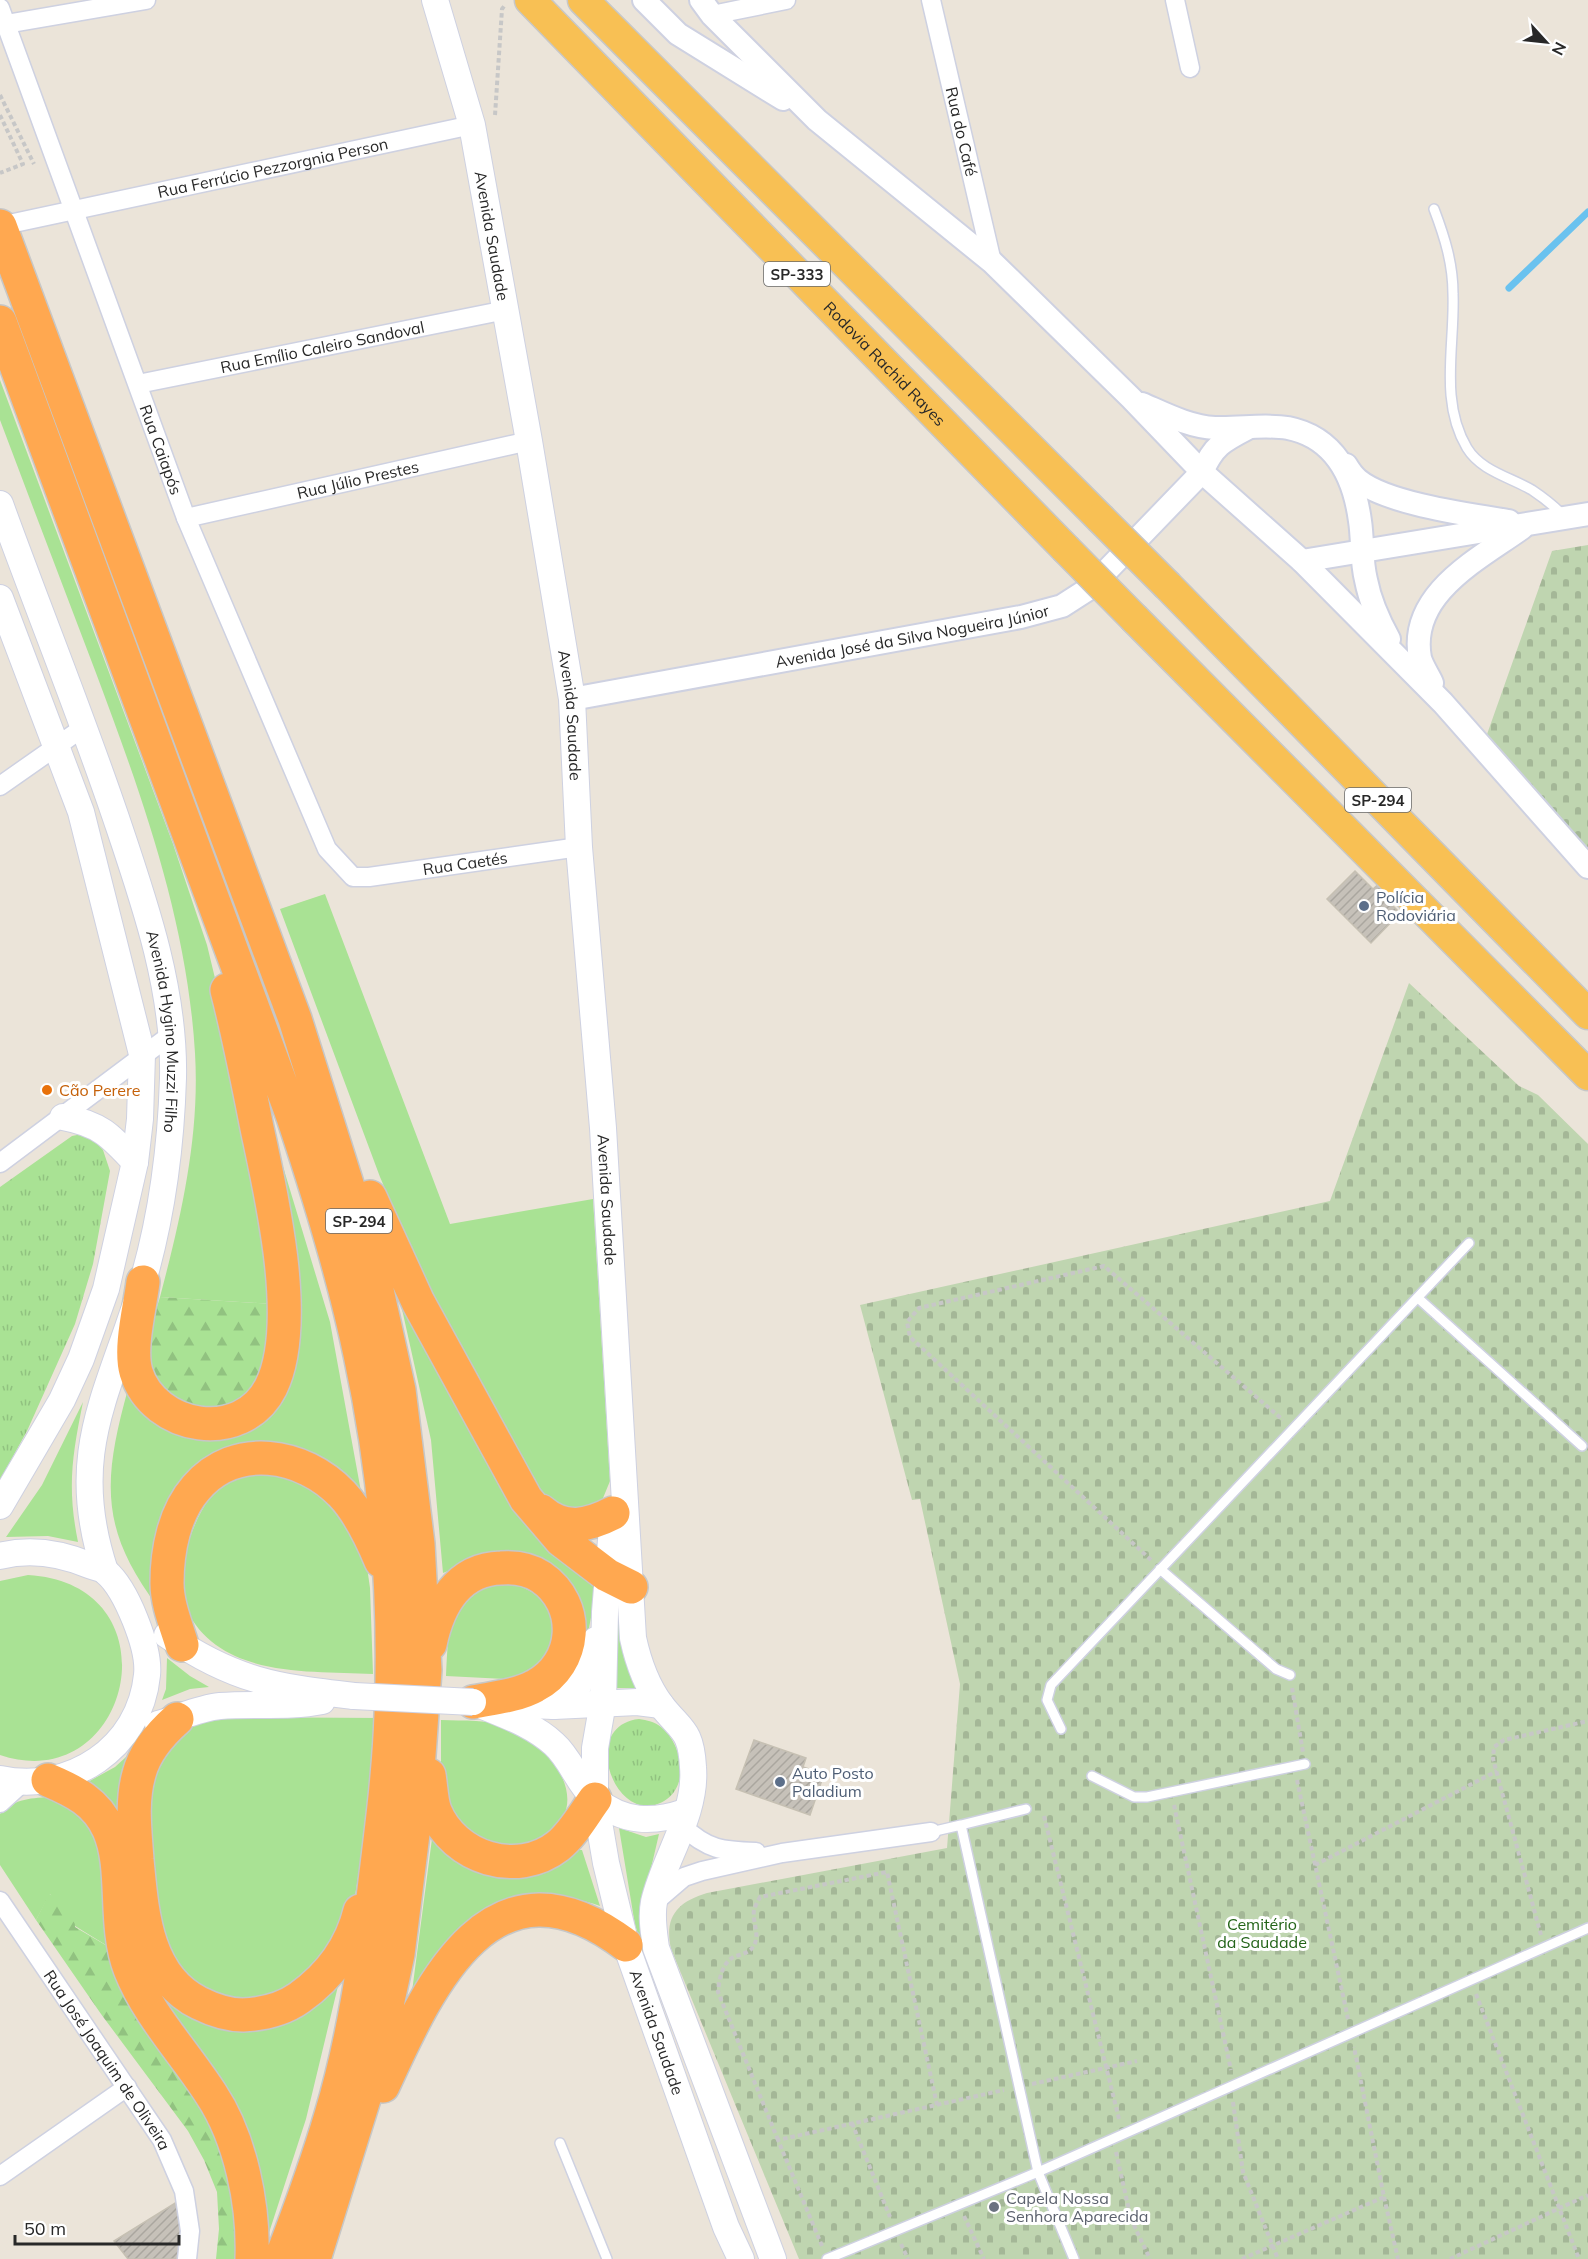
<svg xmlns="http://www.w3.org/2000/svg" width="1588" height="2259" font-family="Mulish,sans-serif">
	<defs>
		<pattern id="forest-firs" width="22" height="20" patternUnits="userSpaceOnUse" patternTransform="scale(1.5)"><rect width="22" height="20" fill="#a9e294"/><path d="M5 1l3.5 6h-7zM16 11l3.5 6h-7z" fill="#91c280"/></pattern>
		<pattern id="cemetery-stones" width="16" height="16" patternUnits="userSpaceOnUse" patternTransform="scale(1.5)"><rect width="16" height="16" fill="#bfd5b0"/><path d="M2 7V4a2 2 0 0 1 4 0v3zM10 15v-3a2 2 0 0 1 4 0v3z" fill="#a4b797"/></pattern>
		<pattern id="park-tufts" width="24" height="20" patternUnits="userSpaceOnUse" patternTransform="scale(1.5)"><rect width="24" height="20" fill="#a9e294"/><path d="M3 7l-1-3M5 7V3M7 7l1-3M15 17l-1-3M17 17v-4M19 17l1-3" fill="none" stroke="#91c280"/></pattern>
		<pattern id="building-hatch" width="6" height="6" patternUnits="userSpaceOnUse" patternTransform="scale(1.5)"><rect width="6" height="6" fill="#c6c1b9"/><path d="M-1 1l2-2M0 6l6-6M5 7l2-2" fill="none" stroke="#aaa69f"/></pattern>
	</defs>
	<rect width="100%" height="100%" fill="#ebe4d9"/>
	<path fill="#a9e294" d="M0,380L173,844L207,945L221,1003L274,1304L160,1297C181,1217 200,1136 195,1053C187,920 142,796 96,673C64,589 32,505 0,420Z
		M325,894L450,1224L593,1199L610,1481L601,1503L579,1513L551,1502L539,1487L499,1422L427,1286L380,1177L280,909Z
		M271,1127L330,1322L362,1497L345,1477L209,1463L158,1607C99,1529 103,1480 128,1389L273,1408Z
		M396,1282L597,1586L585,1649L586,1624L582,1608L574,1588L559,1572L478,1559L443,1573L431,1440Z
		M83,1402C72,1456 67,1488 78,1542L48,1536L6,1537L42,1485Z
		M289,1470L340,1507L367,1567L370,1588L373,1674C323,1671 259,1676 216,1645C204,1636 193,1624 187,1610C172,1571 196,1500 230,1477C239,1471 275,1471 289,1470Z
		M28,1575C180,1584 131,1799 0,1755V1581Z
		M510,1583C530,1588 556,1604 556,1628C556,1639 552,1651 550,1662L522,1680L446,1676C448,1643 446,1601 483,1587C491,1584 502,1584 510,1583Z
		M616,1599L624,1659L640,1688H610Z
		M167,1658L190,1676L209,1687L190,1689L162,1700L166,1689Z
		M235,1717L383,1718L355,1896L323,1966L270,2000L226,2002L180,1972L160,1935L147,1818L152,1775L174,1741L193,1724L210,1718Z
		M441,1720C465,1721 492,1719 514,1729C549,1744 592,1801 550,1832C539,1840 532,1844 518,1845C511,1846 501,1848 495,1847C484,1845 460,1824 449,1817L441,1779Z
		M147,1738L127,1832L86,1783L115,1767Z
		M53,1797L65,1799L97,1829L114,1950L75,1926L50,1894L36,1920L0,1865V1814C15,1798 32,1798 53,1797Z
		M619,1828L646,1837L659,1834L648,1881L656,1970L650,1972L635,1925Z
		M433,1831L445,1847L582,1850L600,1906C576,1897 554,1895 528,1898L410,2007Z
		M151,1984L194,2012L338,1986L306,2119L266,2242Z"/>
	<path fill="url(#forest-firs)" d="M160,1297L274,1304L266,1371L236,1408L198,1413L152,1382L149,1333Z
		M49,1894L74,1905L75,1927L114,1950L193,2082L231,2168L240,2259H216L219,2229L217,2192L204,2160L188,2131L101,2014L36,1920Z"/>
	<path fill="url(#cemetery-stones)" d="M1588,545V866L1480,754L1552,551Z
		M1409,983L1519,1086L1538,1095L1588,1144V2259H799L671,1949C664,1917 677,1902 707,1893L947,1848L960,1684L920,1499L912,1500L860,1305L1330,1201Z"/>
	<path fill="url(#park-tufts)" d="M82,1134L94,1140L103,1150L110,1171L93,1264L75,1324L27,1431L0,1480V1187L72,1136Z
		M639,1719C647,1720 655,1722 661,1727C681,1743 690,1782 667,1799C618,1834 576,1726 639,1719Z"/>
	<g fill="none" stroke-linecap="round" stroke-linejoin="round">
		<path stroke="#6ac2ef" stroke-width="7" d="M1509,288L1588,212"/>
	</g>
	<path fill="url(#building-hatch)" stroke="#c6c0b3" stroke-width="1.5" d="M1355,871L1373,889L1381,882L1393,894L1387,900L1400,913L1371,943L1327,899Z
		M754,1740L806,1758L803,1767L824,1774L810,1815L736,1789Z
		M177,2202L185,2230L183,2259H128L114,2241Z"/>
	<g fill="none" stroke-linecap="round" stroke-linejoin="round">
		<defs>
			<path id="service" d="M1434,209C1445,238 1453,264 1453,294C1455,345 1439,401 1467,448C1481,471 1510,477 1532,490C1544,498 1554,506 1564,516
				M1418,1298L1582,1446
				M1160,1569L1276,1669L1290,1675
				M1061,1729L1047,1700L1051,1685L1469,1243
				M1092,1776L1134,1797H1147L1305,1764
				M1026,1809L961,1825L1038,2172L1074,2259
				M931,1832L961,1825
				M560,2143L607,2259
				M827,2259L1038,2172L1588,1928"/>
			<g id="minor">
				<path id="s1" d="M931,0L992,262"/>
				<path d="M1175,0L1190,68"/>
				<path id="s2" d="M0,8L186,518L327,849L353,877H369L579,847"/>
				<path d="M712,15L786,0"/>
				<path d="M6,24L146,0"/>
				<path id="s3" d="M0,226L472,125"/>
				<path id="s4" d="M138,384L506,310"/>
				<path id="s5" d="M186,518L529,441"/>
				<path d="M0,786L84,727"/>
				<path d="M0,1163L172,1034"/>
				<path d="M0,1803L22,1783"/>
				<path d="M682,1826C708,1850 722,1851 756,1852"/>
				<path id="s6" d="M0,1901L162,2140L184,2191L190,2231L187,2259"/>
				<path d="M656,1901L684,1877L702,1871L782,1853L931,1832"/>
				<path d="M0,2176L127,2087"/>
			</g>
			<g id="tertiary">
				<path d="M644,0L678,34L783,99"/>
				<path d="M701,0L712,15L817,120L992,262L1131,398L1202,472L1302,561L1443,703L1588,867"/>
				<path d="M1142,404C1165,414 1190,427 1215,428C1240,429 1264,424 1288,428C1334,437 1354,476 1360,521C1363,540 1361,561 1366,580C1370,601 1379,621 1389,639"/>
				<path d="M1346,465C1349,470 1353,476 1358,480C1387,504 1471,515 1509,521"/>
				<path d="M1302,561L1588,514"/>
				<path d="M1432,683C1429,676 1422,666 1420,658C1408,594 1479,559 1522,528"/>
				<path id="s7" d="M572,699L1021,617L1062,606L1090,588L1202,472C1214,445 1223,441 1248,428"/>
			</g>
			<g id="secondary">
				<path id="s8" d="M435,0L472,125L529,441L572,699L579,847L603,1128L633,1638C638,1661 646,1685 661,1705C681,1731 691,1729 693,1767C697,1814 664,1858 654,1902C651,1917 654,1933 656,1948L773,2259"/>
				<path id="s9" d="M0,504C38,609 80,712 116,818C144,901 175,989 173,1078C171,1146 162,1215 143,1281C111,1391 65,1451 105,1571"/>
				<path d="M0,598L81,812L142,1054L140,1119L135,1162L106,1289L81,1359L62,1400L0,1506"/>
				<path d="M63,1117C100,1124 110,1135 135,1162"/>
				<path id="s10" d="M613,1516L605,1612L603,1702L595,1748V1799L606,1863L626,1945L726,2227L741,2259"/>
				<path d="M0,1556C31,1548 60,1553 89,1565C94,1567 102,1568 106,1572C126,1589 150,1648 147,1675C140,1748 70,1794 0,1779"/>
				<path d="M167,1635C234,1681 276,1687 354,1696"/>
				<path d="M473,1702C501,1714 531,1723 554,1744C571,1759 578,1784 595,1799C623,1823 653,1823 685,1812"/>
				<path d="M499,1704L554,1706L637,1702L661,1705"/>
				<path d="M554,1706L578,1686L596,1640"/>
				<path d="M158,1724C179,1718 199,1708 220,1706C255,1703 288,1708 322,1701"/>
			</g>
			<g id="trunk">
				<path id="s11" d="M530,0L1065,548"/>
				<path d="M583,0L1100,518"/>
				<path d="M1168,586L1588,1014"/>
				<path d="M1135,619L1588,1075"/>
			</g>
			<path id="motorway" d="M0,226L295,1019L369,1254L399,1390L418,1544L425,1670L414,1826L398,1954L373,2070L314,2259
				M0,322L293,1117C319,1195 343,1273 360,1354C385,1471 396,1595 391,1715C389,1774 381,1832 374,1890C364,1965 353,2042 331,2115C317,2163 299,2212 281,2259
				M370,1197L418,1302L526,1499L561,1540L607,1575L631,1587
				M143,1282C140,1307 129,1348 136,1372C154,1430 242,1445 271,1387C302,1324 271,1194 257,1128C248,1082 239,1036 227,990
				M541,1511C564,1531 588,1526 613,1513
				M430,1644C438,1606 457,1569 501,1568C515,1567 529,1569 541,1577C582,1605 577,1664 535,1686C517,1696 493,1698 473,1702
				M182,1645C176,1625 167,1604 167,1583C167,1551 174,1513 196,1488C235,1442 303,1453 342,1494C359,1512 371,1537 381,1561
				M177,1719C160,1734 145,1751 139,1774C131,1802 135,1831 137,1860C142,1912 146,1977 199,2003C213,2010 227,2015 243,2015C263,2014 282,2010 299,1998C330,1976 351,1948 360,1911
				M429,1775C431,1786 431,1800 435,1811C454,1858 517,1878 558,1846C573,1834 584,1814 595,1799
				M48,1780C74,1791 97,1802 109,1830C126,1868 113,1925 130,1969C148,2015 184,2052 211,2094C241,2139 254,2206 252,2259
				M383,2086C430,1983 493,1844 626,1945"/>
		</defs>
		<use href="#service" stroke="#ced1e1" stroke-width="12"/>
		<use href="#minor" stroke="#ced1e1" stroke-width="21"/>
		<use href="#tertiary" stroke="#ced1e1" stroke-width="26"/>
		<use href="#secondary" stroke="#ced1e1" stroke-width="28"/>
		<use href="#trunk" stroke="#c7c7c7" stroke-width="33"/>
		<use href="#motorway" stroke="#c7c7c7" stroke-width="36"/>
		<path stroke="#c7c7c7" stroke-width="4" stroke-dasharray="4.5 3" stroke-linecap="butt" d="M0,95L34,164
			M0,115L23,164L0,173
			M495,115L502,9L505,5
			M1151,1560L910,1337L907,1322L919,1308L1104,1266L1283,1420
			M1292,1688L1303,1752
			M1297,1780L1348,2019
			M1174,1805L1231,2070
			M1044,1816L1119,2119
			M1315,1865L1497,1771
			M1541,1935L1493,1759L1494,1747L1504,1740L1588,1721
			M1476,1994L1579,2259
			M1032,2084L1137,2061
			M1233,2102L1243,2172L1278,2259
			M852,2123L890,2217
			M778,2140L718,1992C719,1980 722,1961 736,1956C742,1954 749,1953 753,1947C761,1935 752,1923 754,1910C755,1906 758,1901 760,1897L887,1872L937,2105
			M1116,2152L1131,2219L1150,2259
			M1384,2197L1398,2259
			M964,2216L984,2259
			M901,2244L908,2259
			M822,2246L778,2140L1004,2090
			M1242,2259L1384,2197L1354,2047
			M1450,2259L1588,2195"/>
		<use href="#service" stroke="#fff" stroke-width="9"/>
		<use href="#minor" stroke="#fff" stroke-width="18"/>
		<use href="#tertiary" stroke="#fff" stroke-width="22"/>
		<use href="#secondary" stroke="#fff" stroke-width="26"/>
		<use href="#trunk" stroke="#f8c054" stroke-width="30"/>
		<use href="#motorway" stroke="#ffa850" stroke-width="33"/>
		<defs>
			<path id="secondary-bridge" d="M354,1696L473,1702"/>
			<path id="trunk-bridge" d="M1100,518L1168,586
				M1065,548L1135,619"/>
		</defs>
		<use href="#secondary-bridge" stroke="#ced1e1" stroke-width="28" stroke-linecap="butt"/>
		<use href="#trunk-bridge" stroke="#c7c7c7" stroke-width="33" stroke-linecap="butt"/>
		<use href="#secondary-bridge" stroke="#fff" stroke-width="26"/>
		<use href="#trunk-bridge" stroke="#f8c054" stroke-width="30"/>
	</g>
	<g fill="#5c6f8a" stroke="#fff" stroke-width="2">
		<circle cx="1364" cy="906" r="6"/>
		<circle cx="780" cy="1782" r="6"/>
	</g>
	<circle fill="#e8710a" stroke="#fff" stroke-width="2" cx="47" cy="1090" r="6"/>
	<circle fill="#6b7280" stroke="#fff" stroke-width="2" cx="994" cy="2207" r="6"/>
	<g text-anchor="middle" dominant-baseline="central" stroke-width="6" stroke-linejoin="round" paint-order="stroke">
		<g fill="#fff" stroke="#686868" stroke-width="1.5">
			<rect x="764" y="262" width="66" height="24" rx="4.5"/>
			<rect x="1345" y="788" width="66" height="24" rx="4.5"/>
			<rect x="326" y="1209" width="66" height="24" rx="4.5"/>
		</g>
		<g font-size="15" font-weight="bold" fill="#282828">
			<text x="797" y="274">SP-333</text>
			<text x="1378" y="800">SP-294</text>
			<text x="359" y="1221">SP-294</text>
		</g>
		<g font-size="16" fill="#282828" stroke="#fff">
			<text stroke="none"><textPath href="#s1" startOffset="135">Rua do Café</textPath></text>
			<text stroke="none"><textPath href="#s3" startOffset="279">Rua Ferrúcio Pezzorgnia Person</textPath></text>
			<text stroke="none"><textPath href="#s8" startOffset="243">Avenida Saudade</textPath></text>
			<text stroke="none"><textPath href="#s4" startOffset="188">Rua Emílio Caleiro Sandoval</textPath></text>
			<text stroke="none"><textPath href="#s11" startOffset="508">Rodovia Rachid Rayes</textPath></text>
			<text stroke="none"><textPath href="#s2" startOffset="470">Rua Caiapós</textPath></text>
			<text stroke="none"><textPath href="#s5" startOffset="176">Rua Júlio Prestes</textPath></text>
			<text stroke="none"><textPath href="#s7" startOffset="346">Avenida José da Silva Nogueira Júnior</textPath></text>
			<text stroke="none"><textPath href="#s8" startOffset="729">Avenida Saudade</textPath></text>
			<text stroke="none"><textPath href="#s2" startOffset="1054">Rua Caetés</textPath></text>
			<text stroke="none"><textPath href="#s9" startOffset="555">Avenida Hygino Muzzi Filho</textPath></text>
			<text stroke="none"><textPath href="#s8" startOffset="1215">Avenida Saudade</textPath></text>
			<text stroke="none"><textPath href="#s10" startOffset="526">Avenida Saudade</textPath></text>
			<text stroke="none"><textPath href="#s6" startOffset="192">Rua José Joaquim de Oliveira</textPath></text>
		</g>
		<g font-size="16" fill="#4e5e75" stroke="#fff" text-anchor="start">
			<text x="1376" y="897">Polícia<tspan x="1376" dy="18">Rodoviária</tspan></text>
			<text x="792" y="1773">Auto Posto<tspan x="792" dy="18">Paladium</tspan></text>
		</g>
		<g font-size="16" fill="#c56008" stroke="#fff" text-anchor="start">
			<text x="59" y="1090">Cão Perere</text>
		</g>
		<g font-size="16" fill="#236418" stroke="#fff">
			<text x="1262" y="1924">Cemitério<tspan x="1262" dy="18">da Saudade</tspan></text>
		</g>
		<g font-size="16" fill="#5b616d" stroke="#fff" text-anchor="start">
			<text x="1006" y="2198">Capela Nossa<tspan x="1006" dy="18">Senhora Aparecida</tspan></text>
		</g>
	</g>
	<g transform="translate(1546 42) rotate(117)" stroke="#ffffff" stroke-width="4.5" paint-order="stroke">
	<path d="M0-4.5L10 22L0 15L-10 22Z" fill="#282828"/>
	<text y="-9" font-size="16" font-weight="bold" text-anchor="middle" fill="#282828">N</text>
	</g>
	<path d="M15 2235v9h164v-9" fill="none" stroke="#282828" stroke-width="3"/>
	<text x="24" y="2235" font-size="18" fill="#282828" stroke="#ffffff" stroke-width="4.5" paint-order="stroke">50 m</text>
</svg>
